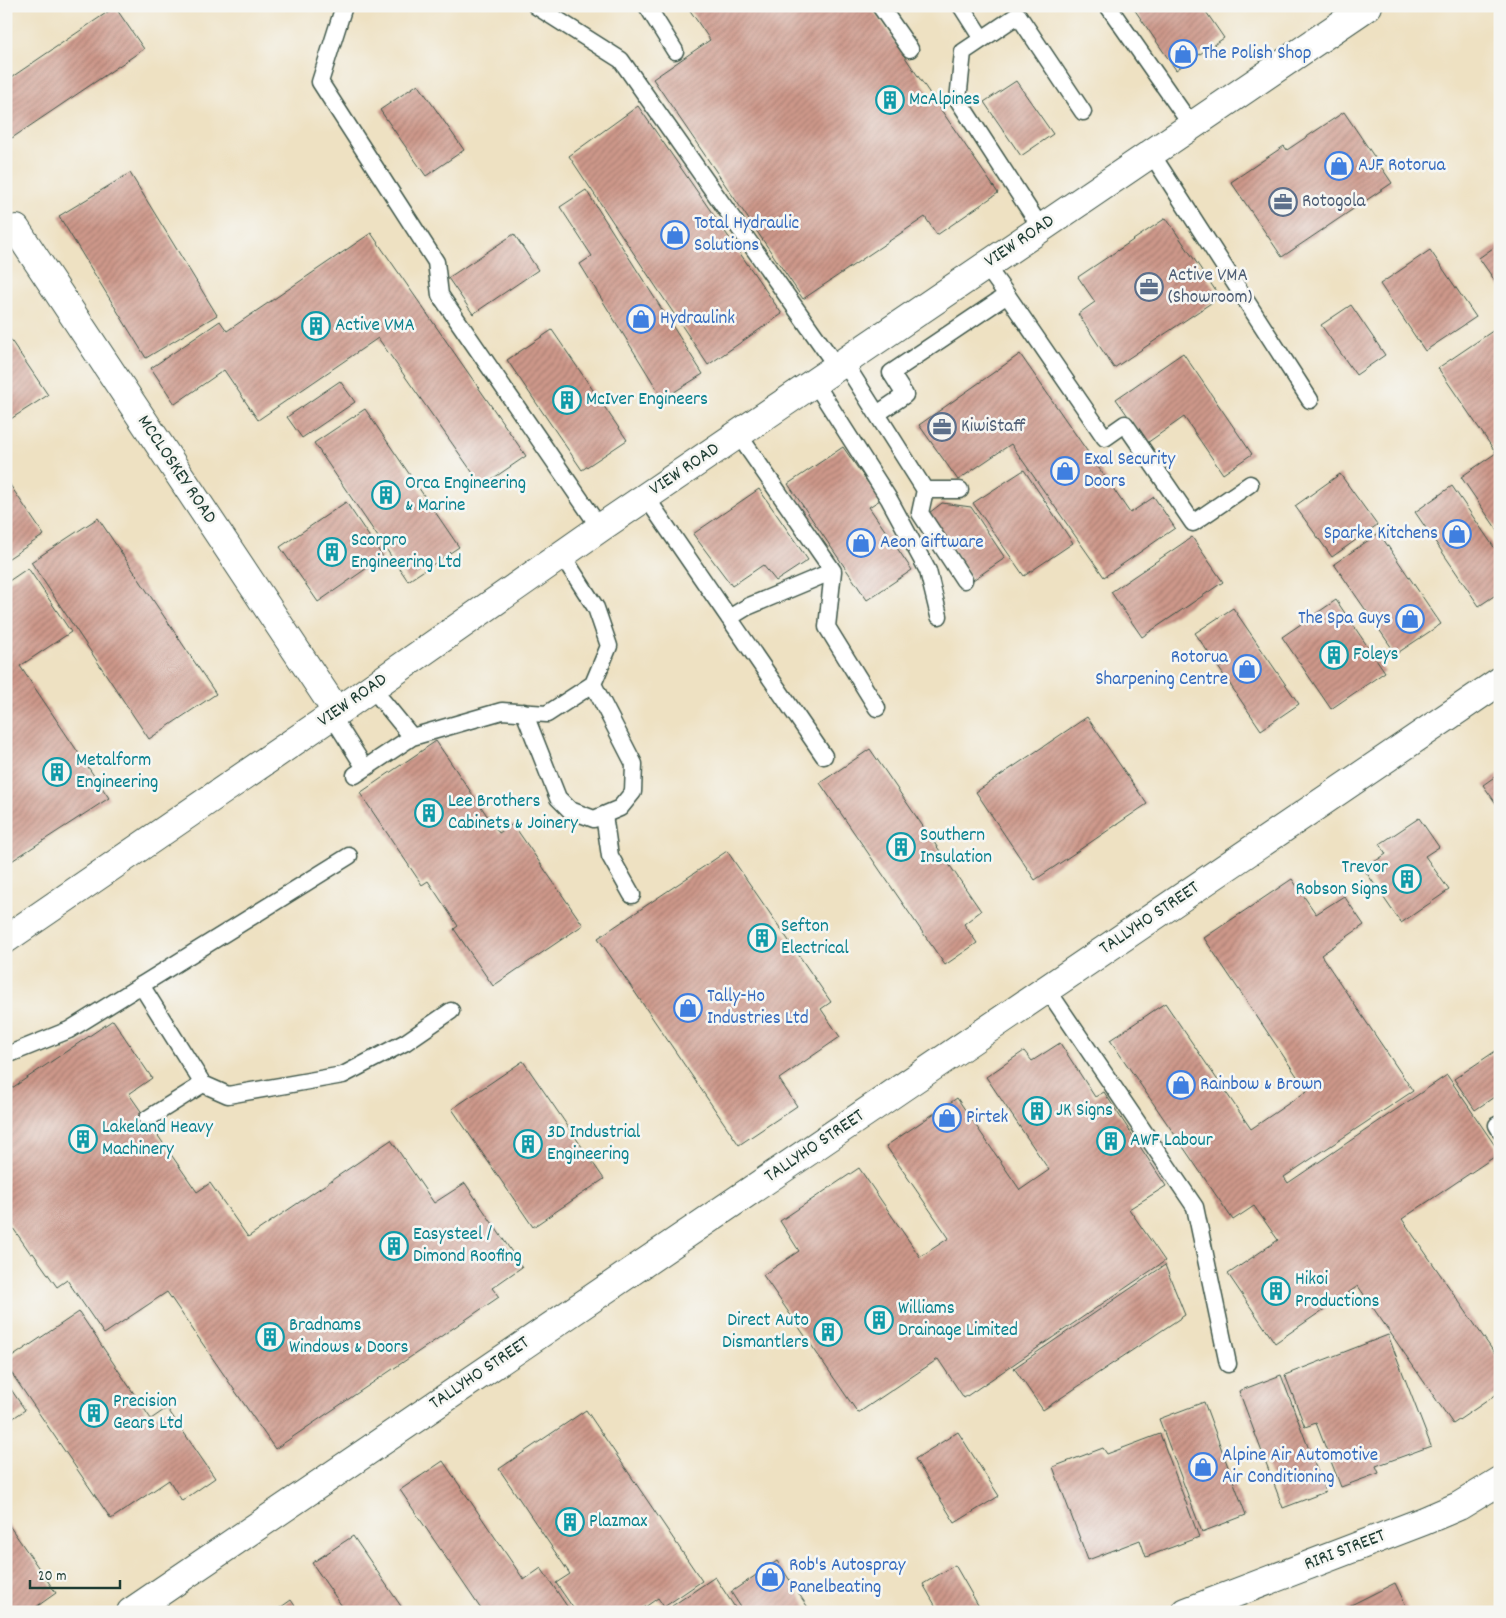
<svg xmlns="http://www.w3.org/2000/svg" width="1506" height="1618" font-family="Dekko,sans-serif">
	<defs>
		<pattern id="building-hatch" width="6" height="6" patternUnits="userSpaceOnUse" patternTransform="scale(1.25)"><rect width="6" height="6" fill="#ce988a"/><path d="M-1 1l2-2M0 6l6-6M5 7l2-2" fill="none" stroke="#a77d72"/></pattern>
	</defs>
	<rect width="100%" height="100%" fill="#f6f6f2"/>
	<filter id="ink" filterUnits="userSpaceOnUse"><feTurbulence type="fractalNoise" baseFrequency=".02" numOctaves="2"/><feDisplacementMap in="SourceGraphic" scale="10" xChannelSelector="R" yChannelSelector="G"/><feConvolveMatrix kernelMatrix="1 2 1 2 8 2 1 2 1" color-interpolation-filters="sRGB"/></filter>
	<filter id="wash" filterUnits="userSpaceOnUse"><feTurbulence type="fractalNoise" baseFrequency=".0096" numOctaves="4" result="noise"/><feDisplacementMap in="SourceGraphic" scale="20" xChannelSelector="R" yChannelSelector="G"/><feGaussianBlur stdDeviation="1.12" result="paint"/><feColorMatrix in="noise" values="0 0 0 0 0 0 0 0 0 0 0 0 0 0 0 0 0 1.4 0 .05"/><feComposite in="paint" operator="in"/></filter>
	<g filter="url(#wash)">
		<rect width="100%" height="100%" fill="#eee1c2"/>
		<g id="blocks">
			<path fill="url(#building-hatch)" d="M687,6H870L998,193L937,235L925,217L803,299L653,79L710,40Z
				M1132,6H1202L1224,38L1176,70Z
				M115,7L144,49L12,138L6,130V81Z
				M1016,81L1053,134L1021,156L984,102Z
				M418,84L464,150L426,176L380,110Z
				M638,106L782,314L708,365L569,156Z
				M1344,112L1392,183L1282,257L1231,182L1284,146L1287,150Z
				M130,173L217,315L146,358L59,216Z
				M586,190L703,374L663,399L580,264L592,256L560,207Z
				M1166,218L1220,297L1114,368L1078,314L1095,302L1078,277Z
				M371,233L526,456L482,486L378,338L258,420L224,370L175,404L151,368L220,321L227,331Z
				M514,234L538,270L473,314L448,278Z
				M1500,243V288L1479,258Z
				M1430,250L1476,317L1425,351L1380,284Z
				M1351,305L1385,355L1356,375L1321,325Z
				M1500,326V534L1461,477L1496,453L1438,368Z
				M552,330L627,440L582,470L507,360Z
				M8,336L48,395L6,422V337Z
				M1183,353L1252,454L1223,474L1184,417L1147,443L1116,399Z
				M1020,354L1130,513L1154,497L1175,528L1104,577L1011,444L958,480L919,425Z
				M340,381L355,402L302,438L287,417Z
				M365,409L459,547L408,581L314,443Z
				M843,447L880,500L869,507L912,570L867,600L788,484Z
				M1024,470L1073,543L1024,576L973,503Z
				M1340,474L1377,525L1332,557L1295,506Z
				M6,479L44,535L6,560Z
				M1452,486L1500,556V592L1479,606L1415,512Z
				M759,489L808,560L776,581L763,565L732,586L693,534Z
				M346,502L383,557L318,602L280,547Z
				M942,503L971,507L1005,558L973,580L929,513Z
				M98,518L216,694L149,739L31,562Z
				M1379,533L1441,624L1396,654L1334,564Z
				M1192,537L1223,582L1142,637L1111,592Z
				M28,568L71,632L20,666L109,798L7,864L6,583Z
				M1336,600L1385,672L1331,709L1282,637Z
				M1233,608L1299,704L1261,730L1195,633Z
				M1087,717L1147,804L1035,880L976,792Z
				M436,741L499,833L513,824L583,925L493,986L454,929L458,926L428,881L422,885L360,793Z
				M870,749L981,911L964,924L977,943L945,965L820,783Z
				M1500,773V809L1483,785Z
				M1419,818L1439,847L1425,856L1449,890L1401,923L1364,869L1386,854L1380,844Z
				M727,851L831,1002L821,1009L840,1037L779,1079L797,1106L739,1145L598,938Z
				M1292,879L1316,914L1344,896L1364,925L1321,955L1413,1091L1284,1177L1288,1183L1447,1075L1500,1153L1402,1219L1500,1361V1392L1453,1424L1358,1286L1275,1343L1228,1274L1278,1240L1254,1206L1233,1220L1110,1040L1165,1003L1251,1129L1307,1091L1204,938Z
				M113,1020L152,1078L129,1094L197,1192L210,1183L248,1237L391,1140L434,1203L465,1183L522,1267L492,1288L499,1297L275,1449L167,1292L104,1334L67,1280L57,1287L33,1253L31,1254L6,1218V1092Z
				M1060,1043L1095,1097L1104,1092L1166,1186L1129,1209L1165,1261L964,1398L938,1359L858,1413L763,1275L799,1251L780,1221L859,1168L920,1257L949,1238L886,1146L957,1098L1020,1190L1049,1170L986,1077L1024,1051L1032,1061Z
				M1500,1048V1093L1475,1110L1454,1079Z
				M523,1061L604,1179L533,1227L452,1109Z
				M1165,1265L1185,1315L1043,1410L1014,1368Z
				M79,1312L151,1419L167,1408L215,1478L182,1501L169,1480L111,1519L6,1365V1361Z
				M1388,1335L1431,1446L1376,1466L1379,1473L1341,1487L1316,1423L1305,1427L1285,1375Z
				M1281,1375L1325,1492L1283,1508L1239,1391Z
				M6,1382L25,1410L6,1423Z
				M1204,1402L1246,1515L1202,1532L1159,1419Z
				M586,1410L702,1581L664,1607L658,1598L638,1612H576L556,1583L570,1574L499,1469Z
				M958,1432L999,1496L955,1523L915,1459Z
				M1160,1434L1199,1537L1146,1557L1140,1540L1088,1560L1053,1467L1103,1448L1107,1454Z
				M443,1461L524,1580L541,1568L571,1612H483L400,1490Z
				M6,1521L56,1593L29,1612H6Z
				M353,1536L405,1612H346L312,1563Z
				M777,1561L811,1612H744L731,1592Z
				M955,1565L982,1612H939L923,1584Z
				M715,1577L738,1612H676L672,1606Z
				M1395,1583L1409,1612H1350L1347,1607Z
				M291,1600L299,1612H274Z"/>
		</g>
	</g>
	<g filter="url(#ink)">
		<use href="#blocks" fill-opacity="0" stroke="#3e5649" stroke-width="1"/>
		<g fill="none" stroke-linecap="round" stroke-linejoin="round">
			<defs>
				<path id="lane" d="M344,6L320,82L436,262L440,295L600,528
					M536,6L621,60L837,367
					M647,6L675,51
					M880,6L910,49
					M961,6L982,39
					M1108,6L1192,126
					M1151,153L1310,400
					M1041,228L958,100L963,52L1018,15L1083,112
					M986,266L1007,295
					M844,362L925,490H960
					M815,383L889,499L928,571L939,616
					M877,414L905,395L891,373L1007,295L1105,438L1125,424L1193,523L1250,484
					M738,434L833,571L827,627L877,708
					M925,490L920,513L964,580
					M646,497L824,756
					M729,618L747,607L833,571
					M372,688L412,737L502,711L547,714L593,684L609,646L596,608L562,555
					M524,712L558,798L570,810L594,819L620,808L633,792L634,764L593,684
					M332,716L365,768
					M355,775L412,737
					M604,815L610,856L632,895
					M141,985L203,1084L147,1119
					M1047,989L1195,1207L1228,1364
					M12,1053L69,1030L349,856
					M203,1084L228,1095L343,1075L406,1042L451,1011
					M1500,1124L1497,1125L1500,1130"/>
				<path id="street" d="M16,229L337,712
					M6,939L337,712L600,528L1368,6
					M131,1612L1500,681
					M1186,1612L1424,1521L1459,1506L1500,1481"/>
			</defs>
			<use href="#lane" stroke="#3e5649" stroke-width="19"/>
			<use href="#street" stroke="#3e5649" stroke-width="30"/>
			<use href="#lane" stroke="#fff" stroke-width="16"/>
			<use href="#street" stroke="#fff" stroke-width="28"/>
		</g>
	</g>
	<defs>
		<symbol id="shop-ring" viewBox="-11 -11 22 22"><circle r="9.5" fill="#f6f6f2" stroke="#3f7fe0" stroke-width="1.5"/><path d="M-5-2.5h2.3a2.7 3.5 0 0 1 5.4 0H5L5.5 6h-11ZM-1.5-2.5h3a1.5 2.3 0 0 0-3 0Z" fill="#3f7fe0"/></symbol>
		<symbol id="building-ring" viewBox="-11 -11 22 22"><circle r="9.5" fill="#f6f6f2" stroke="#0f9aa8" stroke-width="1.5"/><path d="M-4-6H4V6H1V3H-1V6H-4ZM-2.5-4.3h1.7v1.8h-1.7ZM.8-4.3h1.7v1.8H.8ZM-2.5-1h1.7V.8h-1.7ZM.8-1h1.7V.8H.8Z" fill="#0f9aa8"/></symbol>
		<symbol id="office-ring" viewBox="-11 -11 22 22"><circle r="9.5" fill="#f6f6f2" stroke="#5c6f8a" stroke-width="1.5"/><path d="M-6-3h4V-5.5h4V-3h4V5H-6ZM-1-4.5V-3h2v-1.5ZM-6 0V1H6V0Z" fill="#5c6f8a"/></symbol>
	</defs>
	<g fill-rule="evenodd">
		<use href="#shop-ring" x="1167" y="38" width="32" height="32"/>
		<use href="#building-ring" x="874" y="84" width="32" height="32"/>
		<use href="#shop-ring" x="1323" y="150" width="32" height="32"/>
		<use href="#office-ring" x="1267" y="186" width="32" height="32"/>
		<use href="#shop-ring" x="659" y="219" width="32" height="32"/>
		<use href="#office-ring" x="1133" y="271" width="32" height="32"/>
		<use href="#shop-ring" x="625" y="303" width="32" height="32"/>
		<use href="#building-ring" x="300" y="310" width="32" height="32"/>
		<use href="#building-ring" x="551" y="384" width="32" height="32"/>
		<use href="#office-ring" x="926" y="411" width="32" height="32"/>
		<use href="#shop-ring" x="1049" y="455" width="32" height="32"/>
		<use href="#building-ring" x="370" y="479" width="32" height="32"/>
		<use href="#shop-ring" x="1441" y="518" width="32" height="32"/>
		<use href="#shop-ring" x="845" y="527" width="32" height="32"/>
		<use href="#building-ring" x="316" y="536" width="32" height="32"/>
		<use href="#shop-ring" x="1394" y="603" width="32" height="32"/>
		<use href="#building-ring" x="1318" y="639" width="32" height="32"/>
		<use href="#shop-ring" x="1231" y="653" width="32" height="32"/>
		<use href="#building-ring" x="41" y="756" width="32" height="32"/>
		<use href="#building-ring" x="413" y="797" width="32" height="32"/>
		<use href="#building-ring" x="885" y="831" width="32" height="32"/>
		<use href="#building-ring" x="1391" y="863" width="32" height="32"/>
		<use href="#building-ring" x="746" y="922" width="32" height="32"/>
		<use href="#shop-ring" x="672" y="992" width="32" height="32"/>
		<use href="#shop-ring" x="1165" y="1069" width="32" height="32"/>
		<use href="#building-ring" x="1021" y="1095" width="32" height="32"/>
		<use href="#shop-ring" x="931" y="1102" width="32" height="32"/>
		<use href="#building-ring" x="67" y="1123" width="32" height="32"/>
		<use href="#building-ring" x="1095" y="1125" width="32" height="32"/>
		<use href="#building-ring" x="512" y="1128" width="32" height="32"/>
		<use href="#building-ring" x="378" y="1230" width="32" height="32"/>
		<use href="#building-ring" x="1260" y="1275" width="32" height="32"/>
		<use href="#building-ring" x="863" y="1304" width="32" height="32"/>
		<use href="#building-ring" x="812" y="1316" width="32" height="32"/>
		<use href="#building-ring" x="254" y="1321" width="32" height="32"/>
		<use href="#building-ring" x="78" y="1397" width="32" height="32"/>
		<use href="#shop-ring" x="1187" y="1451" width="32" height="32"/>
		<use href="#building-ring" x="554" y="1506" width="32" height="32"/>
		<use href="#shop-ring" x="754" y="1561" width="32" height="32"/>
	</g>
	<g text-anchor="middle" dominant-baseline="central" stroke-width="5" stroke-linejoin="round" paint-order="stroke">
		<g font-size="19" fill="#366cbe" stroke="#f6f6f2" text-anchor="start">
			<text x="1202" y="54">The Polish Shop</text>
			<text x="1358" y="166">AJF Rotorua</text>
			<text x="694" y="224">Total Hydraulic<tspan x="694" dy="22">Solutions</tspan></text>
			<text x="660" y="319">Hydraulink</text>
			<text x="1084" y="460">Exal Security<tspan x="1084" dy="22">Doors</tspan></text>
			<text x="1438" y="534" text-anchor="end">Sparke Kitchens</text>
			<text x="880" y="543">Aeon Giftware</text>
			<text x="1391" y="619" text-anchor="end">The Spa Guys</text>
			<text x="1228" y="658" text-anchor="end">Rotorua<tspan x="1228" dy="22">Sharpening Centre</tspan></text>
			<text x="707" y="997">Tally-Ho<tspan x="707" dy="22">Industries Ltd</tspan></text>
			<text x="1200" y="1085">Rainbow &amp; Brown</text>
			<text x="966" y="1118">Pirtek</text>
			<text x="1222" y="1456">Alpine Air Automotive<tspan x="1222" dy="22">Air Conditioning</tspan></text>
			<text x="789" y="1566">Rob's Autospray<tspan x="789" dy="22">Panelbeating</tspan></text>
		</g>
		<g font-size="19" fill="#0d838f" stroke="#f6f6f2" text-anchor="start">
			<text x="909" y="100">McAlpines</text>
			<text x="335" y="326">Active VMA</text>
			<text x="586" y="400">McIver Engineers</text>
			<text x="405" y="484">Orca Engineering<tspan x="405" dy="22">&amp; Marine</tspan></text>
			<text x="351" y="541">Scorpro<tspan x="351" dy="22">Engineering Ltd</tspan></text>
			<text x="1353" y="655">Foleys</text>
			<text x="76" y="761">Metalform<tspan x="76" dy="22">Engineering</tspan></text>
			<text x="448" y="802">Lee Brothers<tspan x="448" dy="22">Cabinets &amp; Joinery</tspan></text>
			<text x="920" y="836">Southern<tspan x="920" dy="22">Insulation</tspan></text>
			<text x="1388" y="868" text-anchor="end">Trevor<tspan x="1388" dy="22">Robson Signs</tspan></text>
			<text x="781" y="927">Sefton<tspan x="781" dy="22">Electrical</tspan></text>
			<text x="1056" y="1111">JK Signs</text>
			<text x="102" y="1128">Lakeland Heavy<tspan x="102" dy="22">Machinery</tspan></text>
			<text x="547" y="1133">3D Industrial<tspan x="547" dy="22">Engineering</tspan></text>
			<text x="1130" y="1141">AWF Labour</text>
			<text x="413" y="1235">Easysteel /<tspan x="413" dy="22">Dimond Roofing</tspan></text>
			<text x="1295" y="1280">Hikoi<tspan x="1295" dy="22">Productions</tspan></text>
			<text x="898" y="1309">Williams<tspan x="898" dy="22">Drainage Limited</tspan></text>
			<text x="809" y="1321" text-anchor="end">Direct Auto<tspan x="809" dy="22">Dismantlers</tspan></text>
			<text x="289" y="1326">Bradnams<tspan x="289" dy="22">Windows &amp; Doors</tspan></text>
			<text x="113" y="1402">Precision<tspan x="113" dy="22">Gears Ltd</tspan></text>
			<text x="589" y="1522">Plazmax</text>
		</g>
		<g font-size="19" fill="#4e5e75" stroke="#f6f6f2" text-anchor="start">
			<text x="1302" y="202">Rotogola</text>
			<text x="1168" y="276">Active VMA<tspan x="1168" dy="22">(Showroom)</tspan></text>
			<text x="961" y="427">KiwiStaff</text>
		</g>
		<g font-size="19" fill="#1f3d34" stroke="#f6f6f2">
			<text transform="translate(1020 242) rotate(-34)">VIEW ROAD</text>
			<text transform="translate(176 470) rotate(56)">MCCLOSKEY ROAD</text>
			<text transform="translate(685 470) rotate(-34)">VIEW ROAD</text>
			<text transform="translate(353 701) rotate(-35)">VIEW ROAD</text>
			<text transform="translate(1150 919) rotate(-34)">TALLYHO STREET</text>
			<text transform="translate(815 1147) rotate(-34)">TALLYHO STREET</text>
			<text transform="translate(480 1374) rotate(-34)">TALLYHO STREET</text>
			<text transform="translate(1345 1551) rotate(-21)">RIRI STREET</text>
		</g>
	</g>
	<rect width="1506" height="1618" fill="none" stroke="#f6f6f2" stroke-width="25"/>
	<path d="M30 1580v8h90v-8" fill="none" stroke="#1f3d34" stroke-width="2.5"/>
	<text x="38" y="1580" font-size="15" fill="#1f3d34" stroke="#f6f6f2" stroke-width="4" paint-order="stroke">20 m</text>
</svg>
